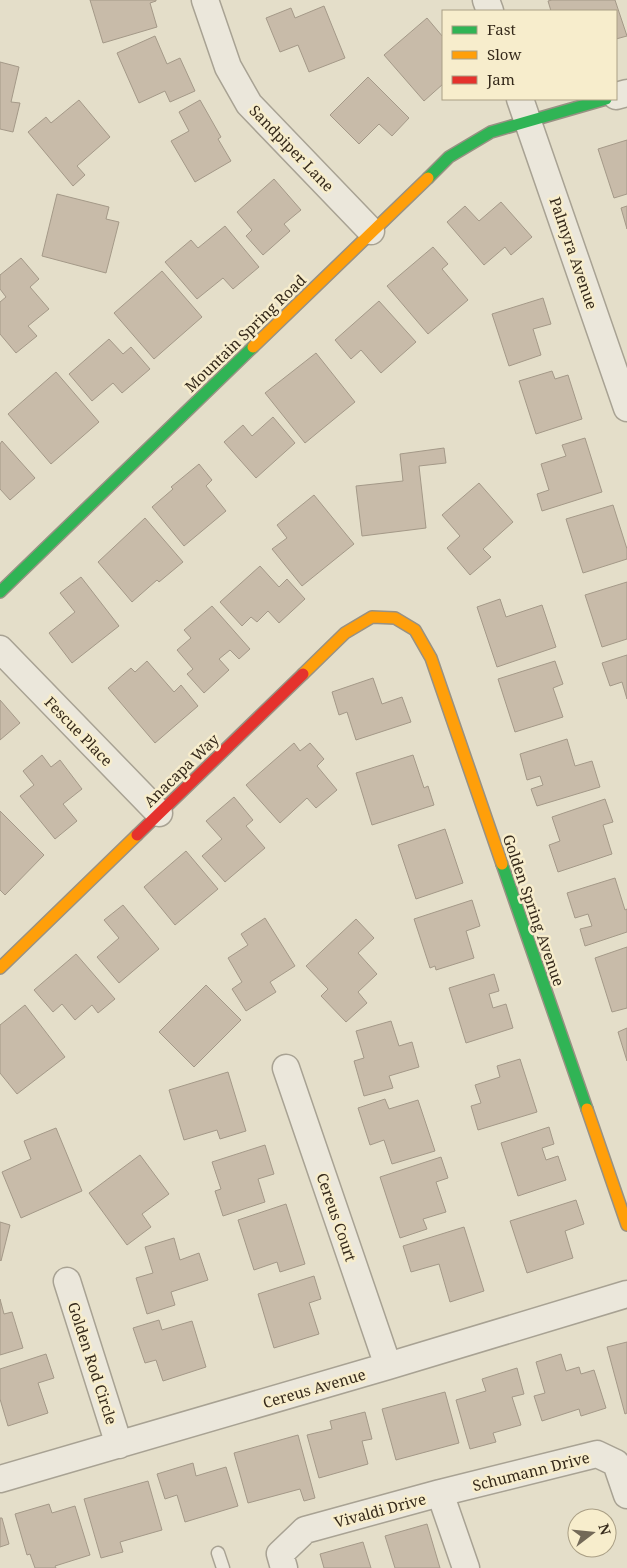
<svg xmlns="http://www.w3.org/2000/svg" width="627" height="1568" font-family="'Noto Serif',serif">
	<rect width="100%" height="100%" fill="#e4dec9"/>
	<path fill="#c8bba9" stroke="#a49988" d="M90,0H156V1L150,3L157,27L103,43Z
		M552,0H615L627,36L616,39V11H551L548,1Z
		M324,6L345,58L309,72L298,45L280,52L266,18L291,8L295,18Z
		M427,18L443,37V84L424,101L384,55Z
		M155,36L167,64L180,58L195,91L170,102L165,91L139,103L117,53Z
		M0,62L19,67L11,102L20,103L13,132L0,129Z
		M368,77L409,118L392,136L379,124L359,144L330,115Z
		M79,100L110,137L77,166L85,175L73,186L28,132L46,117L51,123Z
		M200,100L221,137L218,139L231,161L195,182L171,141L189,131L179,112Z
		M627,140V194L614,198L598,149Z
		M274,179L301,210L284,224L290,231L263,255L246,236L252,230L237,212Z
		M57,194L109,207L106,219L119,222L106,273L42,256Z
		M501,202L532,237L511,255L505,247L484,265L447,222L465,206L479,221Z
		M627,206V229L621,208Z
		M225,226L259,267L233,289L223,278L197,299L165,262L191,240L198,248Z
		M433,247L448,264L442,269L468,300L428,334L387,286Z
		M21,258L39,279L30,287L49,309L28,326L37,336L16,353L0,334V302L6,297L0,289V275Z
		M162,271L202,317L154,359L114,313Z
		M543,298L551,324L533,329L541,355L509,366L492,314Z
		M379,301L416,342L381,373L361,350L351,359L335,340Z
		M109,339L123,354L131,347L150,369L122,393L113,383L92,401L69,374Z
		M316,353L355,402L305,443L265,393Z
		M552,371L555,379L568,375L582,419L536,434L519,381Z
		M56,372L99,422L51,464L8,414Z
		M273,417L295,443L256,478L224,442L243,425L252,436Z
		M585,438L602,492L542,511L537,494L549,490L541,464L566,456L562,445Z
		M2,441L35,478L10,500L0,489V444Z
		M444,448L446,463L419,466L426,528L362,536L356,486L403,481L400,454Z
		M199,464L212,480L206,486L226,511L184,546L152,507L173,489L171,487Z
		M479,483L513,522L483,549L491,557L470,575L447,548L460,536L442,515Z
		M314,495L354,544L302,586L272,549L287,538L277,525Z
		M613,505L627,549V559L583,573L566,519Z
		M145,518L183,562L159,582L157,580L132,602L98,562Z
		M260,566L279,587L287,579L305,599L279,623L268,611L257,622L251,617L242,626L220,602Z
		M81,577L119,626L72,663L49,633L75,612L60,593Z
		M627,582V639L602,647L585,595Z
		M500,599L506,617L542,605L556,647L497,667L477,607Z
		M212,606L250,649L239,659L230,650L219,659L229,670L204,693L187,674L193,669L177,650L191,638L184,630Z
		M627,655V699L622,682L610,686L602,663Z
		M147,661L174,692L181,685L198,706L155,743L108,688L131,668L135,672Z
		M555,661L563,684L553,688L563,717L515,732L498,679Z
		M373,678L382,704L402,697L411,722L356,740L347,712L339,715L332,692Z
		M0,700L20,723L0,740Z
		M567,739L575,766L592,761L600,787L537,806L531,789L543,785L540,776L527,780L520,754Z
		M294,743L300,751L310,743L324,759L317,766L337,790L316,808L307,798L280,823L246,785Z
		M42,755L51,767L60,760L82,789L63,804L77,821L55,839L20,796L34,785L23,771Z
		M413,755L424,788L428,786L434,805L372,825L356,773Z
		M234,797L253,820L246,826L265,848L225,882L202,856L222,839L206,821Z
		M605,799L613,822L603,825L612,854L558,872L549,845L560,841L552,817Z
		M0,811L44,855L5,895L0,890Z
		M445,829L463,883L416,899L398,845Z
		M186,851L218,889L175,925L144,887Z
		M615,878L625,910L627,909V932L585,946L580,929L592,926L588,914L575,918L567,893Z
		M472,900L480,926L466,931L474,958L436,970L435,966L430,968L414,919Z
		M123,905L159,949L119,983L97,957L119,938L104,920Z
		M265,918L295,966L270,982L276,992L246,1011L232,989L242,982L228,958L248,945L241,934Z
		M356,919L374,938L358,953L377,974L358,992L367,1003L346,1022L321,996L328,989L306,966Z
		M627,947V1008L612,1012L595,958Z
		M76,954L115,999L98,1013L92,1005L75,1020L62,1004L53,1012L34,990Z
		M494,974L499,991L489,994L493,1008L506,1004L513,1028L466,1043L449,988Z
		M206,985L241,1020L194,1067L159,1032Z
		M25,1005L65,1057L17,1094L0,1073V1025Z
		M391,1021L399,1046L412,1042L419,1067L389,1076L393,1088L364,1096L354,1061L364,1058L356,1031Z
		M627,1028V1061L618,1032Z
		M520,1059L537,1112L478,1130L471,1106L481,1103L475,1085L500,1077L497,1066Z
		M228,1072L246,1131L220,1139L217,1130L184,1140L169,1090Z
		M385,1099L389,1109L418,1100L435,1151L392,1164L384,1140L370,1145L358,1108Z
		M549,1127L554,1144L542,1148L546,1160L558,1156L566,1180L518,1196L501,1143Z
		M56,1128L82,1191L21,1218L2,1172L31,1159L24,1141Z
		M265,1145L274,1174L258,1179L265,1202L223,1216L215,1191L221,1189L212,1162Z
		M140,1155L169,1194L142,1214L151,1227L127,1245L89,1193Z
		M441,1157L448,1178L436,1182L446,1212L423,1219L427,1229L400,1238L380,1177Z
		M576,1200L584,1224L565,1231L573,1258L527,1273L510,1221Z
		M286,1204L305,1264L280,1272L277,1262L254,1270L238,1220Z
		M0,1222L10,1225L1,1261L0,1260Z
		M464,1227L484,1291L450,1302L439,1264L411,1272L403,1246Z
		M174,1238L180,1260L199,1253L208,1280L171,1292L175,1305L147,1314L136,1278L153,1273L145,1247Z
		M314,1276L321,1299L309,1303L319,1334L274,1348L258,1294Z
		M0,1299L4,1314L12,1312L23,1348L0,1355Z
		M159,1320L162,1330L192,1321L206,1367L163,1381L156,1360L145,1363L133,1328Z
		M627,1342V1413L625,1414L607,1347Z
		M46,1354L54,1378L38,1383L48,1413L8,1426L0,1399V1369Z
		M561,1354L566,1371L579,1367L581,1374L594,1370L606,1408L581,1416L579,1409L542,1421L534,1396L545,1393L536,1362Z
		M517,1368L524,1394L512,1397L521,1425L493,1433L496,1442L470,1449L456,1400L486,1391L482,1379Z
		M445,1392L459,1443L396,1460L382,1409Z
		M365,1412L372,1439L362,1441L368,1464L319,1478L307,1435L332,1429L330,1421Z
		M298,1435L315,1498L304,1501L300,1489L248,1503L234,1453Z
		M193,1463L196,1476L226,1467L238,1506L185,1522L177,1495L165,1499L157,1474Z
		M148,1481L162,1530L120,1542L123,1552L101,1558L84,1499Z
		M49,1504L52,1513L75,1506L90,1555L55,1566L56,1568H35L30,1554L27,1555L15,1514Z
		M0,1518H2L9,1544L0,1547Z
		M427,1524L440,1568H395L385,1536Z
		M363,1542L371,1568H324L320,1554Z"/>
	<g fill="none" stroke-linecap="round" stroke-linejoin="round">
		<defs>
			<path id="lane" d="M218,1553L223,1568"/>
			<path id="street" d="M205,0L228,67L249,104L371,231
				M486,0L490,11
				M616,96L627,93
				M520,99L627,408
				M0,649L159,813
				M286,1068L388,1366
				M67,1281L119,1445
				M0,1479L388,1366L627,1294
				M440,1493L597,1454L616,1463L627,1495
				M284,1568L280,1554L305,1530L440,1493L466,1568"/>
			<path id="fast" d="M428,178L449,157L491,132L606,99
				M0,592L253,347
				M502,864L587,1109"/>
			<path id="slow" d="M253,347L428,178
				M303,674L345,633L372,617L395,618L415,630L431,658L502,864
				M0,968L137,835
				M587,1109L627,1225"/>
			<path id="jam" d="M137,835L303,674"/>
		</defs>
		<use href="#lane" stroke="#a8a293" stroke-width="15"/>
		<use href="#street" stroke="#a8a293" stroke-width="29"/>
		<use href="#fast" stroke="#989183" stroke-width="14"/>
		<use href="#slow" stroke="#989183" stroke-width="14"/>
		<use href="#jam" stroke="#989183" stroke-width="14"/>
		<use href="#lane" stroke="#ebe7db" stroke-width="12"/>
		<use href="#street" stroke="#ebe7db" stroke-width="26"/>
		<use href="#fast" stroke="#30b455" stroke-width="11"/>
		<use href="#slow" stroke="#ff9f0a" stroke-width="11"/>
		<use href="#jam" stroke="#e5322d" stroke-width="11"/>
	</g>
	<g text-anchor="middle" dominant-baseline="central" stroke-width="5" stroke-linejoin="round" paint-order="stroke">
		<g font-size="15" fill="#362a1b" stroke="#f7edcc">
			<text transform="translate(292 148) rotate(46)">Sandpiper Lane</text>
			<text transform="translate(574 253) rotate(71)">Palmyra Avenue</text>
			<text transform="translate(245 333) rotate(-44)">Mountain Spring Road</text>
			<text transform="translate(79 731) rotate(46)">Fescue Place</text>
			<text transform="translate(181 770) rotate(-44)">Anacapa Way</text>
			<text transform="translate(534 910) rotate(71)">Golden Spring Avenue</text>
			<text transform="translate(337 1217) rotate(71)">Cereus Court</text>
			<text transform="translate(93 1363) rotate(72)">Golden Rod Circle</text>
			<text transform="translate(314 1388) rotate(-16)">Cereus Avenue</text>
			<text transform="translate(531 1471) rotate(-14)">Schumann Drive</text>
			<text transform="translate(380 1510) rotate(-15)">Vivaldi Drive</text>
		</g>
	</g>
	<rect x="442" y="10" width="175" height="90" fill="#f7edcc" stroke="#aa9f85"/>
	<rect x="452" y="26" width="25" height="8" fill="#30b455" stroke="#aa9f85"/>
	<text x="487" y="35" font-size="15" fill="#362a1b">Fast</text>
	<rect x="452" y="51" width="25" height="8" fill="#ff9f0a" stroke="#aa9f85"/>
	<text x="487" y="60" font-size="15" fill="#362a1b">Slow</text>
	<rect x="452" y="76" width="25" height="8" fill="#e5322d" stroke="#aa9f85"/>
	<text x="487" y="85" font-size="15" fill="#362a1b">Jam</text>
	<g transform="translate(592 1533) rotate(74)"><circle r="24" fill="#f7edcc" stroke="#aa9f85"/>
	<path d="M0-4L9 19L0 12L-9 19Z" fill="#736958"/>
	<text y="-8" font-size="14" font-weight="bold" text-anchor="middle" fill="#362a1b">N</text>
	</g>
</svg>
